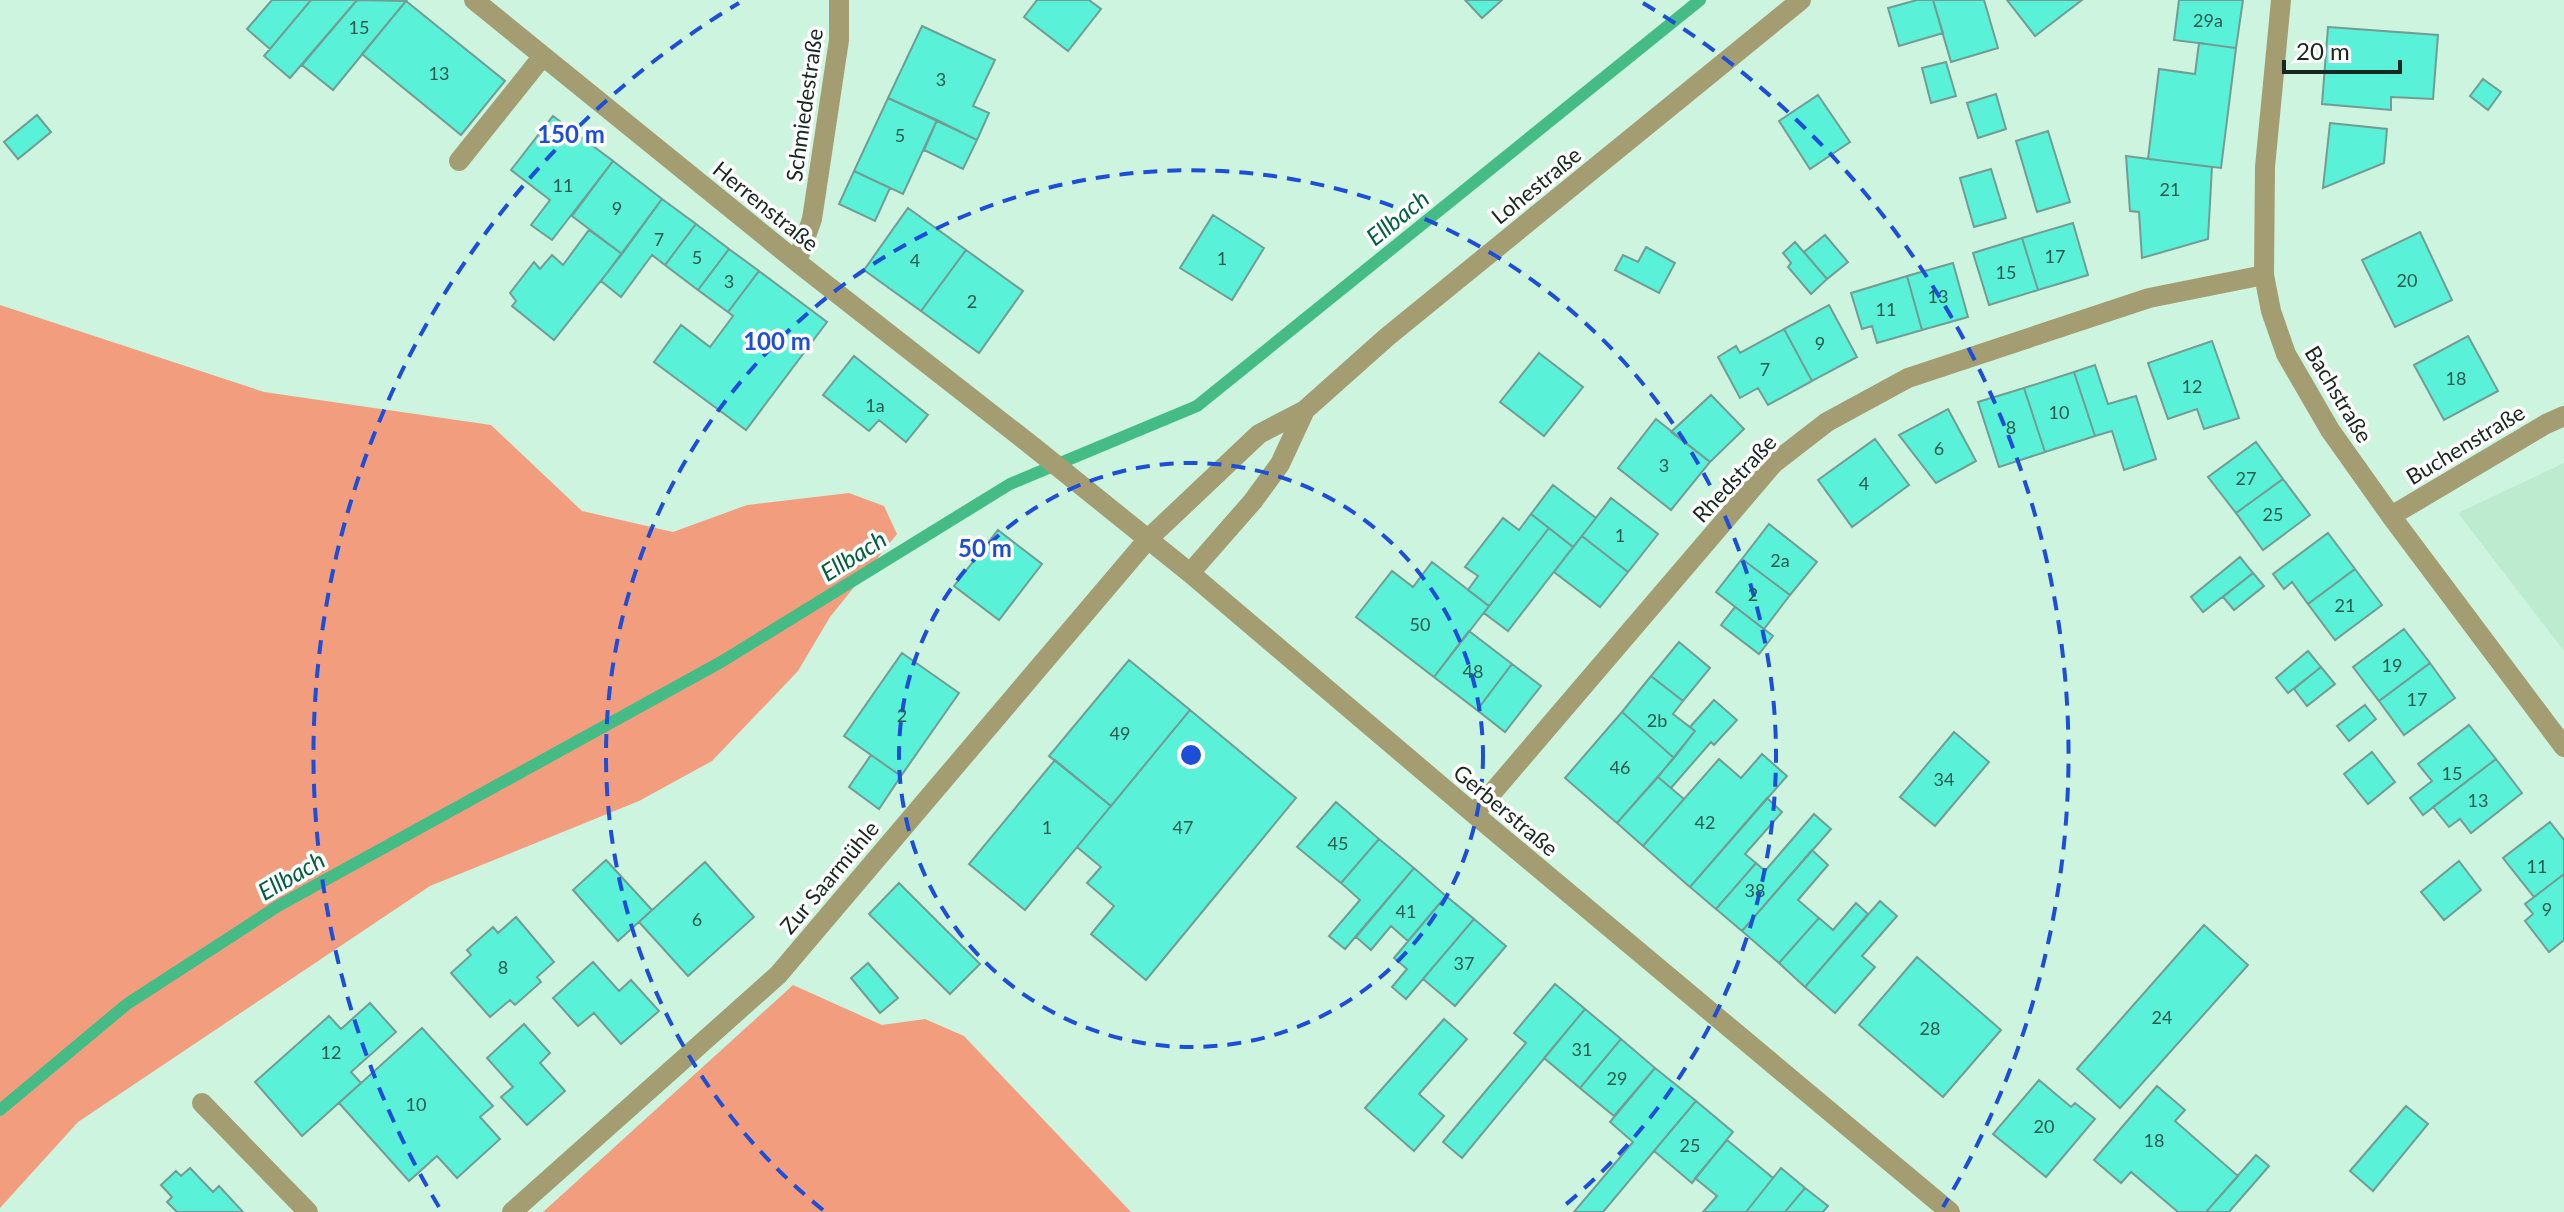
<svg xmlns="http://www.w3.org/2000/svg" width="2564" height="1212" font-family="Lato,sans-serif">
	<rect width="100%" height="100%" fill="#cdf4de"/>
	<path fill="#bcebd0" d="M2564,463V651L2458,513Z"/>
	<path fill="#f39d7f" d="M0,305L264,392L491,425L582,511L673,532L747,505L849,493L884,506L897,534L830,617L798,671L712,761L639,801L430,886L78,1122L0,1208Z
		M793,985L882,1025L925,1019L964,1036L1131,1212H543Z"/>
	<g fill="none" stroke-linecap="round" stroke-linejoin="round">
		<path stroke="#45bb85" stroke-width="12" d="M0,1110L127,1004L278,906L721,662L1010,484L1197,406L1700,0"/>
	</g>
	<path fill="#59f1d8" stroke="#719d94" stroke-width="2" d="M272,0H311L270,49L247,29Z
		M311,0H357L290,78L264,56Z
		M357,0L406,1L333,90L302,65Z
		M1037,0H1089L1101,9L1068,51L1024,17Z
		M1465,0H1502L1482,18Z
		M1917,0H1933L1943,33L1899,46L1888,8Z
		M1933,0H1984L1998,48L1951,62Z
		M2007,0H2082L2035,36Z
		M2179,0H2243L2236,48L2174,40Z
		M406,1L505,81L461,135L362,54Z
		M922,26L995,60L973,106L989,113L977,140L888,98Z
		M2328,27L2438,35L2433,99L2391,97V110L2322,104Z
		M2199,43L2236,48L2221,168L2148,159L2159,69L2195,74Z
		M1946,62L1956,96L1931,103L1922,68Z
		M2483,79L2501,92L2488,110L2470,96Z
		M1996,94L2006,129L1978,138L1967,103Z
		M1818,95L1850,142L1810,169L1779,121Z
		M888,98L937,120L903,194L854,171Z
		M37,115L51,132L18,159L4,142Z
		M553,116L613,161L552,240L531,225L550,200L511,170Z
		M937,120L977,140L963,169L924,150Z
		M2330,123L2387,129L2384,163L2323,188Z
		M2048,131L2070,202L2037,212L2016,141Z
		M2126,156L2212,167L2208,239L2142,258L2139,212L2130,211Z
		M613,161L662,199L622,254L572,216Z
		M1991,169L2006,218L1974,227L1960,178Z
		M854,171L890,188L875,221L839,204Z
		M662,199L696,224L665,265L652,255L621,297L601,281Z
		M908,208L966,250L921,311L864,270Z
		M1213,215L1264,248L1232,300L1180,268Z
		M2073,223L2088,275L2038,290L2022,238Z
		M696,224L729,249L698,290L665,265Z
		M589,230L622,254L554,340L512,306L516,301L510,293L534,262L540,269L552,255L563,265Z
		M2420,232L2452,300L2395,327L2362,260Z
		M1825,235L1848,262L1827,279L1804,252Z
		M2022,238L2038,290L1989,305L1973,253Z
		M1795,242L1827,279L1811,294L1788,267L1791,263L1783,253Z
		M1646,247L1675,263L1659,293L1615,270L1623,255L1638,262Z
		M729,249L759,271L728,312L698,290Z
		M966,250L1023,291L979,353L921,311Z
		M1953,263L1968,317L1922,330L1907,276Z
		M759,271L827,322L746,430L654,362L681,325L710,347L733,316L728,312Z
		M1907,276L1922,330L1877,343L1872,326L1862,329L1851,293Z
		M1829,305L1857,357L1812,381L1784,329Z
		M1784,329L1812,381L1768,405L1758,388L1740,398L1718,357L1736,346L1740,353Z
		M2468,336L2498,391L2444,420L2414,365Z
		M2212,341L2239,418L2204,429L2197,409L2168,419L2148,363Z
		M1539,353L1583,387L1544,436L1500,402Z
		M854,356L928,415L906,442L879,420L869,431L823,395Z
		M2095,365L2108,404L2136,396L2156,459L2124,470L2112,431L2095,436L2074,372Z
		M2074,372L2095,436L2045,452L2024,388Z
		M2024,388L2045,452L1999,467L1978,402Z
		M1711,395L1744,429L1710,462L1671,432Z
		M1948,409L1976,461L1936,483L1899,435Z
		M1656,419L1710,462L1671,510L1618,468Z
		M1875,439L1909,485L1852,527L1818,480Z
		M2256,442L2283,479L2236,513L2208,477Z
		M2283,479L2310,515L2263,550L2236,513Z
		M1553,485L1596,518L1573,547L1531,514Z
		M1611,498L1658,534L1628,572L1582,536Z
		M1531,514L1549,528L1489,606L1468,590L1478,576L1465,567L1503,518L1519,530Z
		M1769,524L1817,562L1790,595L1742,559Z
		M1549,528L1573,547L1508,631L1484,613Z
		M998,530L1042,564L999,620L954,586Z
		M2328,533L2355,569L2308,604L2292,582L2284,589L2273,574Z
		M1582,536L1628,572L1600,607L1554,572Z
		M2240,557L2253,573L2203,612L2191,597Z
		M1742,559L1790,595L1764,629L1716,592Z
		M1432,562L1489,606L1434,677L1356,617L1392,571L1413,587Z
		M2355,569L2382,605L2335,640L2308,604Z
		M2253,573L2264,586L2234,610L2223,597Z
		M1735,607L1773,636L1759,654L1721,625Z
		M2404,629L2430,663L2379,701L2353,667Z
		M1469,631L1512,664L1477,710L1434,677Z
		M1679,642L1710,668L1683,701L1651,676Z
		M2308,651L2321,667L2288,693L2276,678Z
		M902,653L959,693L901,776L844,736Z
		M1129,660L1190,710L1111,806L1049,756Z
		M2430,663L2455,698L2404,735L2379,701Z
		M1512,664L1541,686L1505,732L1477,710Z
		M2321,667L2335,684L2307,706L2294,689Z
		M1651,676L1683,701L1673,714L1695,731L1674,758L1622,712Z
		M1714,700L1737,720L1714,745L1711,742L1671,788L1658,777L1695,731L1690,727Z
		M2365,705L2376,719L2349,741L2337,726Z
		M1190,710L1296,798L1146,980L1091,934L1114,906L1087,883L1101,867L1077,847Z
		M1622,712L1674,758L1617,823L1565,778Z
		M2469,725L2496,759L2423,815L2410,798L2432,781L2418,764Z
		M1954,732L1989,762L1935,826L1900,797Z
		M2372,752L2395,782L2368,804L2344,774Z
		M1762,754L1787,776L1690,887L1643,846L1719,759L1741,778Z
		M871,755L901,776L879,809L849,787Z
		M2496,759L2522,793L2471,833L2460,819L2449,827L2433,807Z
		M1055,760L1111,806L1025,910L969,864Z
		M1658,777L1684,799L1643,846L1617,823Z
		M1767,798L1782,812L1745,854L1756,863L1716,909L1690,887Z
		M1336,802L1379,839L1341,883L1297,847Z
		M1814,814L1831,829L1742,931L1716,909L1756,863L1765,871Z
		M2550,822L2564,840V874L2534,897L2503,858Z
		M1379,839L1414,868L1345,949L1329,936L1360,900L1341,883Z
		M1812,850L1828,865L1798,900L1819,918L1779,963L1742,931Z
		M606,860L652,910L618,941L573,890Z
		M2459,861L2481,890L2444,920L2421,892Z
		M705,862L754,917L688,976L639,922Z
		M1414,868L1446,896L1408,941L1391,926L1371,950L1356,937Z
		M2564,874V940L2549,952L2525,921L2533,914L2525,904Z
		M899,883L980,964L950,994L869,914Z
		M1446,896L1474,919L1406,999L1392,987L1407,969L1394,958Z
		M1880,901L1897,916L1862,956L1875,967L1835,1013L1805,987Z
		M1856,903L1868,914L1805,987L1779,963L1819,918L1833,930Z
		M516,917L554,962L537,977L541,982L515,1005L510,1000L490,1017L451,973L471,955L467,950L493,927L498,933Z
		M1474,919L1506,946L1455,1006L1423,979Z
		M2204,925L2248,965L2120,1108L2077,1069Z
		M1917,957L2001,1030L1943,1097L1859,1025Z
		M593,962L619,991L631,980L659,1011L621,1044L594,1013L578,1026L553,998Z
		M868,963L898,998L880,1013L851,978Z
		M1555,984L1585,1009L1462,1158L1443,1142L1526,1043L1514,1033Z
		M370,1003L396,1032L351,1072L361,1083L302,1136L255,1082L329,1016L341,1029Z
		M1585,1009L1621,1039L1580,1088L1544,1058Z
		M1444,1019L1467,1039L1419,1094L1444,1116L1414,1151L1365,1108Z
		M524,1024L550,1053L540,1063L565,1091L527,1125L501,1097L513,1087L487,1058Z
		M422,1028L493,1106L480,1117L500,1139L457,1178L437,1156L409,1181L339,1103Z
		M1621,1039L1655,1068L1614,1116L1580,1088Z
		M1655,1068L1696,1101L1603,1212H1574L1633,1142L1610,1122Z
		M2039,1080L2071,1107L2075,1103L2095,1119L2046,1177L1993,1134Z
		M2157,1086L2185,1110L2175,1121L2238,1176L2206,1212H2178L2131,1172L2121,1183L2094,1160Z
		M1696,1101L1733,1132L1692,1183L1654,1151Z
		M2406,1106L2428,1124L2373,1191L2350,1171Z
		M1727,1140L1773,1178L1746,1212H1703L1717,1196L1695,1178Z
		M2256,1155L2269,1166L2229,1212H2206Z
		M190,1168L213,1192L219,1186L243,1212H177L167,1202L172,1197L161,1185L176,1171L181,1176Z
		M1781,1168L1805,1188L1785,1212H1746Z
		M1805,1188L1828,1206L1823,1212H1785Z"/>
	<g fill="none" stroke-linecap="round" stroke-linejoin="round">
		<path stroke="#a49d72" stroke-width="20" d="M474,0L797,262L1031,445L1190,573L1474,814L1950,1212
			M2281,0L2265,167L2264,275L2271,311L2286,354L2330,430L2391,516L2564,747
			M459,161L543,56
			M797,262L812,219L839,40V0
			M2391,516L2546,424L2564,416
			M1190,573L1253,501L1280,464L1305,410
			M1474,814L1774,463L1827,422L1908,378L2149,298L2264,275
			M202,1103L308,1212
			M512,1212L778,975L1148,539L1259,434L1305,410L1387,337L1801,0"/>
	</g>
	<g fill="none" stroke="#1d4ed8" stroke-width="4" stroke-dasharray="14 10">
		<circle cx="1191" cy="755" r="292"/>
		<path d="M823 1210A585 585 0 1 1 1559 1210"/>
		<path d="M439 1207A877 877 0 0 1 739 3M1643 3A877 877 0 0 1 1943 1207"/>
	</g>
	<g text-anchor="middle" dominant-baseline="central" stroke-width="7" stroke-linejoin="round" paint-order="stroke">
		<g font-size="18" fill="#285a4d">
			<text x="2208" y="20">29a</text>
			<text x="359" y="27">15</text>
			<text x="439" y="73">13</text>
			<text x="941" y="79">3</text>
			<text x="900" y="135">5</text>
			<text x="563" y="185">11</text>
			<text x="2170" y="189">21</text>
			<text x="617" y="208">9</text>
			<text x="659" y="239">7</text>
			<text x="2055" y="256">17</text>
			<text x="697" y="257">5</text>
			<text x="1222" y="258">1</text>
			<text x="915" y="260">4</text>
			<text x="2006" y="272">15</text>
			<text x="2407" y="280">20</text>
			<text x="729" y="281">3</text>
			<text x="1938" y="296">13</text>
			<text x="972" y="301">2</text>
			<text x="1886" y="309">11</text>
			<text x="1820" y="343">9</text>
			<text x="1765" y="369">7</text>
			<text x="2456" y="378">18</text>
			<text x="2192" y="386">12</text>
			<text x="875" y="405">1a</text>
			<text x="2059" y="412">10</text>
			<text x="2011" y="427">8</text>
			<text x="1939" y="448">6</text>
			<text x="1664" y="465">3</text>
			<text x="2246" y="478">27</text>
			<text x="1864" y="483">4</text>
			<text x="2273" y="514">25</text>
			<text x="1620" y="535">1</text>
			<text x="1780" y="560">2a</text>
			<text x="1753" y="594">2</text>
			<text x="2345" y="605">21</text>
			<text x="1420" y="624">50</text>
			<text x="2392" y="665">19</text>
			<text x="1473" y="671">48</text>
			<text x="2417" y="699">17</text>
			<text x="902" y="715">2</text>
			<text x="1657" y="720">2b</text>
			<text x="1120" y="733">49</text>
			<text x="1620" y="767">46</text>
			<text x="2452" y="773">15</text>
			<text x="1944" y="779">34</text>
			<text x="2478" y="800">13</text>
			<text x="1705" y="822">42</text>
			<text x="1047" y="827">1</text>
			<text x="1183" y="827">47</text>
			<text x="1338" y="843">45</text>
			<text x="2537" y="866">11</text>
			<text x="1755" y="890">38</text>
			<text x="2547" y="909">9</text>
			<text x="1406" y="911">41</text>
			<text x="697" y="919">6</text>
			<text x="1464" y="963">37</text>
			<text x="503" y="967">8</text>
			<text x="2162" y="1017">24</text>
			<text x="1930" y="1028">28</text>
			<text x="1582" y="1049">31</text>
			<text x="331" y="1052">12</text>
			<text x="1617" y="1078">29</text>
			<text x="416" y="1104">10</text>
			<text x="2044" y="1126">20</text>
			<text x="2154" y="1140">18</text>
			<text x="1690" y="1145">25</text>
		</g>
		<g font-size="22" fill="#18271f" stroke="#fff">
			<text transform="translate(804 105) rotate(-82)">Schmiedestraße</text>
			<text transform="translate(1536 185) rotate(-39)">Lohestraße</text>
			<text transform="translate(766 206) rotate(39)">Herrenstraße</text>
			<text transform="translate(2339 394) rotate(59)">Bachstraße</text>
			<text transform="translate(2465 444) rotate(-31)">Buchenstraße</text>
			<text transform="translate(1734 478) rotate(-47)">Rhedstraße</text>
			<text transform="translate(1506 810) rotate(40)">Gerberstraße</text>
			<text transform="translate(829 877) rotate(-50)">Zur Saarmühle</text>
		</g>
		<g font-size="24" font-style="italic" fill="#005f3c" stroke="#fff">
			<text transform="translate(1397 217) rotate(-39)">Ellbach</text>
			<text transform="translate(853 555) rotate(-32)">Ellbach</text>
			<text transform="translate(291 875) rotate(-30)">Ellbach</text>
		</g>
	</g>
	<circle cx="1191" cy="755" r="12" fill="#1d4ed8" stroke="#fff" stroke-width="4"/>
	<g font-size="24" text-anchor="middle" font-weight="bold" fill="#1d4ed8" stroke="#fff" stroke-width="7" stroke-linejoin="round" paint-order="stroke">
		<text x="571" y="143">150 m</text>
		<text x="777" y="350">100 m</text>
		<text x="985" y="557">50 m</text>
	</g>
	<path d="M2284 60v12h116v-12" fill="none" stroke="#18271f" stroke-width="4"/>
	<text x="2296" y="60" font-size="24" fill="#18271f" stroke="#ffffff" stroke-width="6" paint-order="stroke">20 m</text>
</svg>
